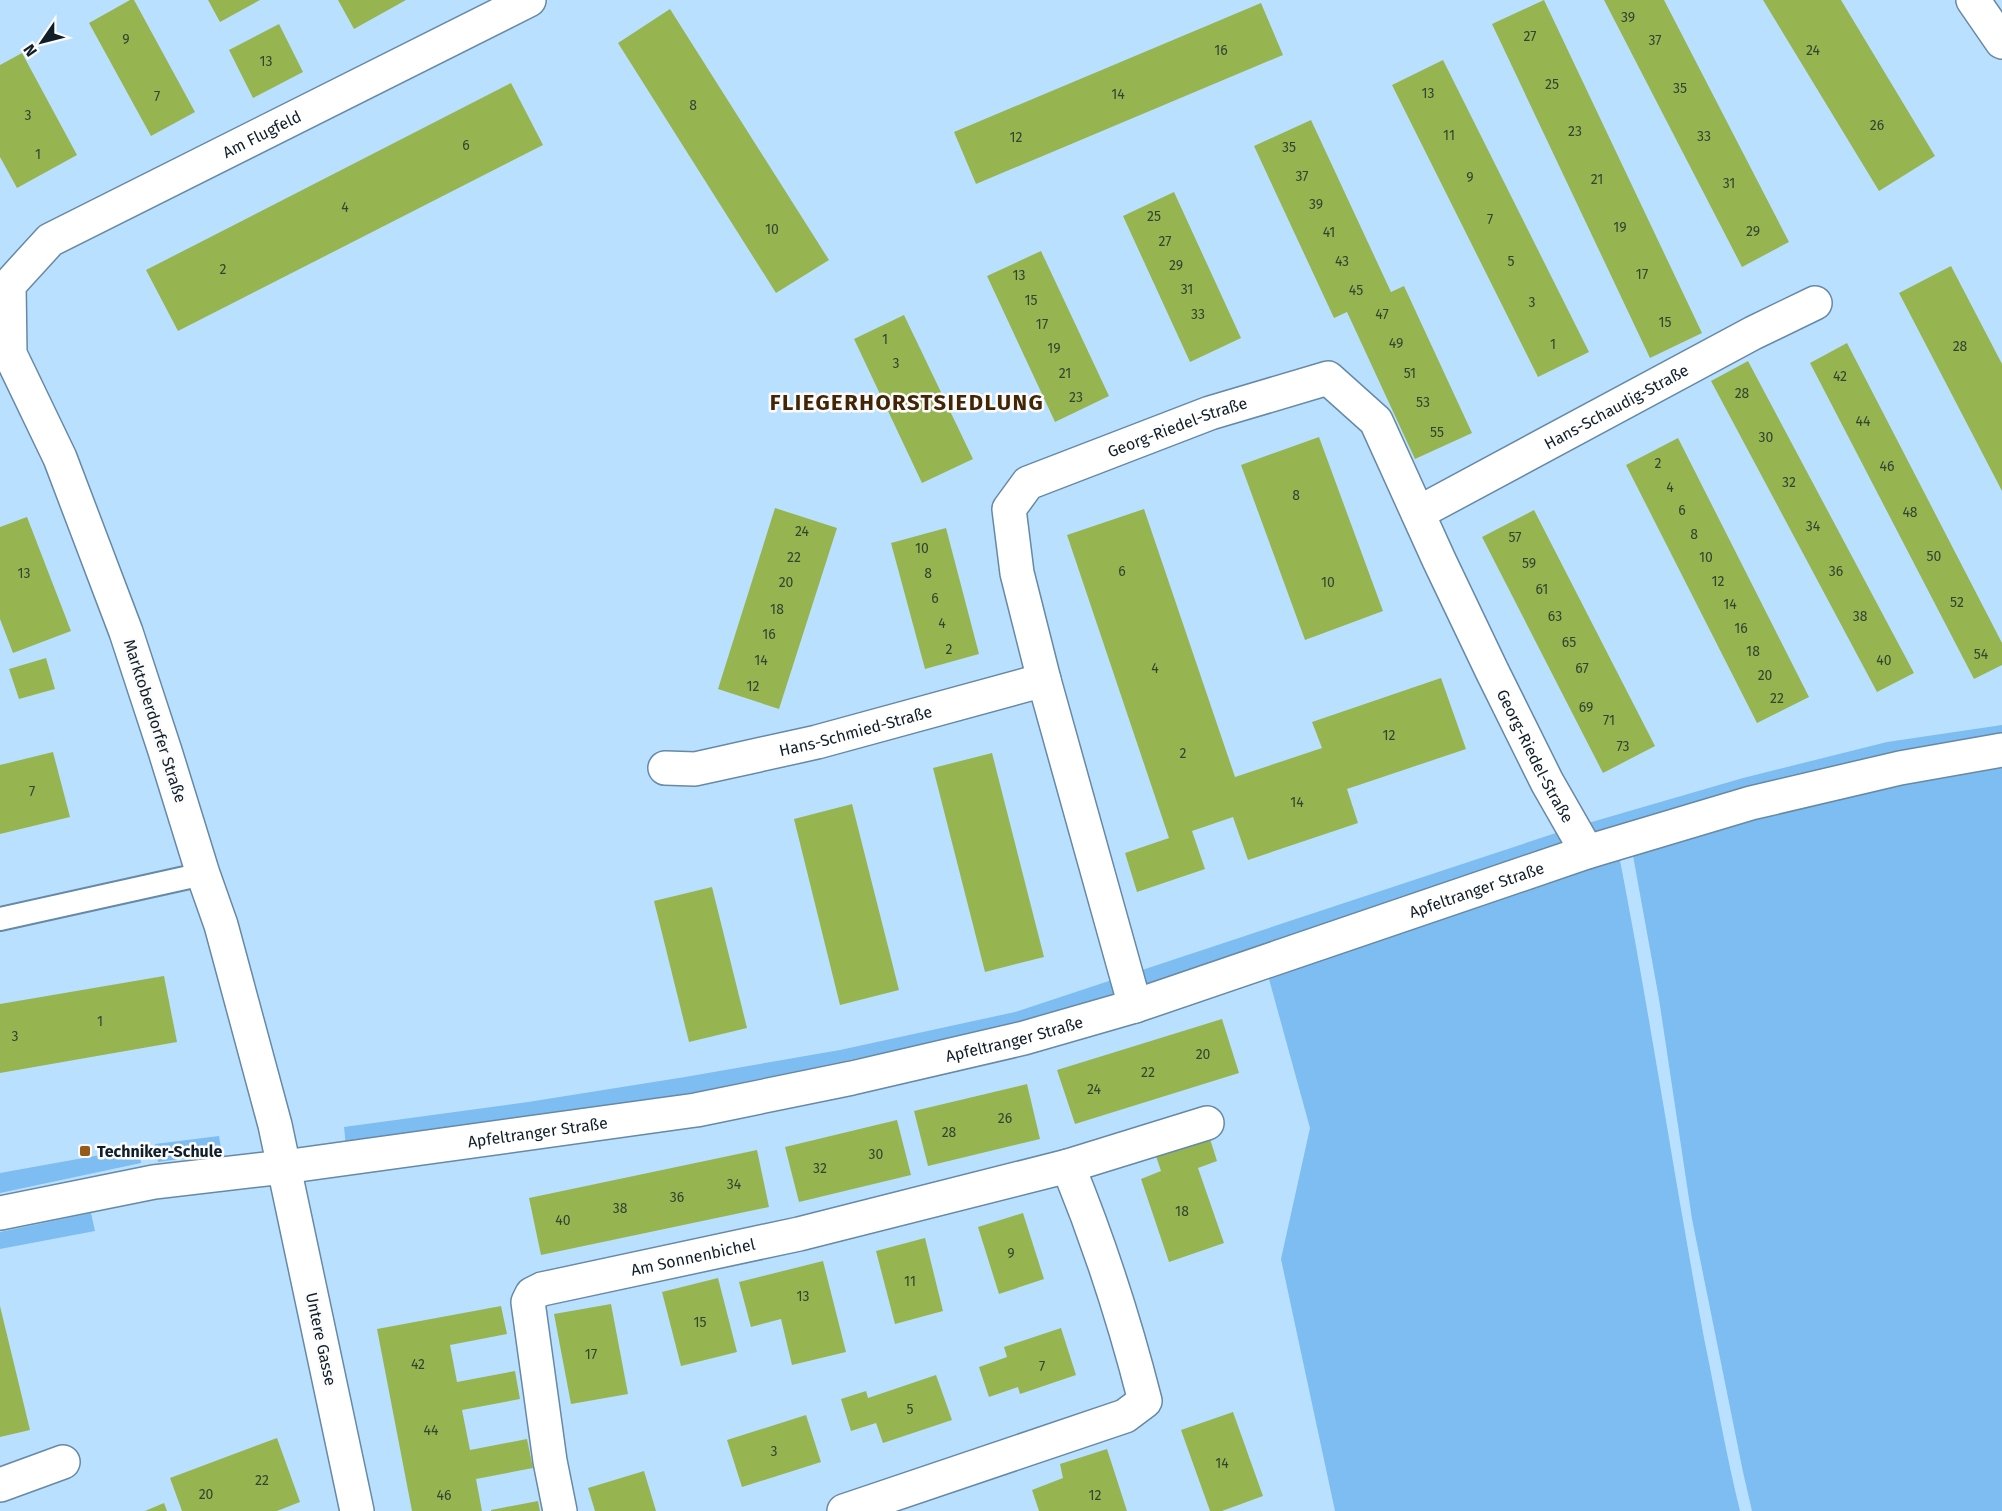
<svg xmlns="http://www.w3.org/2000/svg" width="2002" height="1511" font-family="'Fira Sans',sans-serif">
	<rect width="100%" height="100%" fill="#bae0ff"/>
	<path fill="#7dbdf1" d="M2002,725V739L1136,989L1018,1025L691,1093L346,1146L344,1127L528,1102L685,1077L840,1050L1015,1012L1571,828L1743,778L1887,742Z
		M2002,763V1511H1752L1743,1472L1692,1219L1659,999L1632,850L1756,814Z
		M1619,855C1650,1015 1674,1177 1704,1338C1716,1396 1726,1454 1740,1511H1335L1281,1259L1310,1128L1269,979Z
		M219,1136L222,1153L158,1162L155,1144Z
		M139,1148L141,1163L0,1193V1173Z
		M91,1213L95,1231L0,1249V1232Z"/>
	<path fill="#96b550" d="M130,0H134L195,112L151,136L89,23Z
		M208,0H260L220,22Z
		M338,0H406L354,29Z
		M1544,0L1702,333L1650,358L1492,24Z
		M1604,0H1664L1789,242L1742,267Z
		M1763,0H1841L1935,156L1879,191Z
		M1261,3L1283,55L976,184L954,132Z
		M670,9L829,260L776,293L618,43Z
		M279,24L303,72L253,98L229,50Z
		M22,53L77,155L17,188L0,157V65Z
		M1443,60L1589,352L1538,377L1392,85Z
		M511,83L543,145L178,331L146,270Z
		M1311,120L1391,292L1404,286L1472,433L1415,459L1347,312L1334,318L1254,146Z
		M1174,192L1241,338L1190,362L1123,216Z
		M1041,251L1109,396L1055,422L987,276Z
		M1951,266L2002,364V491L1899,293Z
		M904,315L973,459L922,483L854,339Z
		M1847,343L2002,643V665L1974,679L1810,363Z
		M1748,361L1914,673L1877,692L1711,381Z
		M1319,437L1383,611L1305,640L1241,465Z
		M1678,438L1809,697L1757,723L1626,465Z
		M775,508L837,528L779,709L718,689Z
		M1144,509L1235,777L1322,748L1312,722L1441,678L1466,749L1347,789L1358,823L1248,860L1233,817L1192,831L1205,869L1137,892L1125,853L1169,838L1067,535Z
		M1534,510L1655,746L1603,773L1482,537Z
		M27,517L71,631L13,653L0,619V527Z
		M946,528L979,654L925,669L891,543Z
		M46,658L55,689L19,699L9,669Z
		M53,752L70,817L0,834V765Z
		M992,753L1044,957L985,972L933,768Z
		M852,804L899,990L840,1005L794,819Z
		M712,887L747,1028L689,1042L654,901Z
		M164,976L177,1042L0,1073V1004Z
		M1222,1019L1239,1073L1075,1124L1057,1070Z
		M1027,1084L1040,1139L928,1166L914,1111Z
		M897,1120L911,1175L799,1202L785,1147Z
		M1210,1139L1217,1161L1198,1168L1224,1243L1169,1262L1141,1179L1161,1171L1156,1156Z
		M757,1150L769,1207L541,1255L529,1198Z
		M1023,1213L1044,1279L999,1294L978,1227Z
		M925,1238L943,1311L895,1324L876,1251Z
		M823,1261L846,1352L792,1365L781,1319L751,1327L739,1282Z
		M718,1278L737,1352L681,1366L662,1292Z
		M611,1304L628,1394L571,1404L554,1314Z
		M0,1306L30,1430L0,1437Z
		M501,1306L507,1334L450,1345L457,1382L515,1371L520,1399L462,1410L470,1450L527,1439L533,1468L476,1479L482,1511H412L377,1329Z
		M1061,1328L1076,1375L1020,1394L1018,1387L989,1397L979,1367L1007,1357L1004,1347Z
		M936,1375L952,1420L883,1443L876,1423L851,1431L841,1399L866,1391L868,1398Z
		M1233,1412L1263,1496L1222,1511H1210L1181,1430Z
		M806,1415L821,1462L742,1487L727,1440Z
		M277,1438L300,1502L277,1511H182L170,1478Z
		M1107,1449L1127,1511H1039L1032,1490L1063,1478L1060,1464Z
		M644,1471L656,1511H595L588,1488Z
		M538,1501L540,1511H491V1510Z
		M164,1503L167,1511H145Z"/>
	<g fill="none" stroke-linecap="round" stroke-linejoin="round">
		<defs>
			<path id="service" d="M0,919L203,874"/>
			<g id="minor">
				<path d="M1973,0L2002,42"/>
				<path id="s1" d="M1418,513L1753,333L1815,303"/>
				<path id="s2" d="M665,768L695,769L817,742L1044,680"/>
				<path id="s3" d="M1135,1006L1044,680L1017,573L1009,509L1028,483L1210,413L1328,378L1376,421L1439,560L1492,671L1547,782L1587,852"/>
				<path d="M1068,1166L1207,1123"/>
				<path d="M0,1485L63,1462"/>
				<path id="s4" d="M357,1511L275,1125L221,925L203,874L165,751L126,632L60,458L10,354L9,285L50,240L529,0"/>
				<path id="s5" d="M560,1511L550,1461L528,1302L532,1294L542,1289L799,1234L1068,1166C1099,1242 1125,1322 1145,1401L1125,1416L844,1511"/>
			</g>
			<g id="tertiary">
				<path id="s6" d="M0,1213L154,1182L284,1167L696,1110L852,1078L1024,1038L1135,1006L1587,852L1751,803L1900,768L2002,750"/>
			</g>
		</defs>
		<use href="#service" stroke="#6689a5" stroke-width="26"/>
		<use href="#minor" stroke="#6689a5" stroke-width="36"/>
		<use href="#tertiary" stroke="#6689a5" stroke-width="36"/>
		<use href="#service" stroke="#fff" stroke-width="22"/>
		<use href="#minor" stroke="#fff" stroke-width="33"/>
		<use href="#tertiary" stroke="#fff" stroke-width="33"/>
	</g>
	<rect fill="#955b19" stroke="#fbfbfb" stroke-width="2" x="79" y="1145" width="12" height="12" rx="3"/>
	<g text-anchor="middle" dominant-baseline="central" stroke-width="5" stroke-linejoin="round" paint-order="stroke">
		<g font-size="14" fill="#324433">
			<text x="1628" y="17">39</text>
			<text x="1530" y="36">27</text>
			<text x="126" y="39">9</text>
			<text x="1655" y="40">37</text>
			<text x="1221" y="50">16</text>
			<text x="1813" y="50">24</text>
			<text x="266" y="61">13</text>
			<text x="1552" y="84">25</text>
			<text x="1680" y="88">35</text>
			<text x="1428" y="93">13</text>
			<text x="1118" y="94">14</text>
			<text x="157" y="96">7</text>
			<text x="693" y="105">8</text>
			<text x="28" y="115">3</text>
			<text x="1877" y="125">26</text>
			<text x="1575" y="131">23</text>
			<text x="1449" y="135">11</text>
			<text x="1704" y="136">33</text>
			<text x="1016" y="137">12</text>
			<text x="466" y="145">6</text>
			<text x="1289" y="147">35</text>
			<text x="38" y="154">1</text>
			<text x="1302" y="176">37</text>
			<text x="1470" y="177">9</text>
			<text x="1597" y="179">21</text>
			<text x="1729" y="183">31</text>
			<text x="1316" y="204">39</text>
			<text x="345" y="207">4</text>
			<text x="1154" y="216">25</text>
			<text x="1490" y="219">7</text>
			<text x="1620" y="227">19</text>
			<text x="772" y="229">10</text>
			<text x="1753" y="231">29</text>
			<text x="1329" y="232">41</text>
			<text x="1165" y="241">27</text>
			<text x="1342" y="261">43</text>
			<text x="1511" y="261">5</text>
			<text x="1176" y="265">29</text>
			<text x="223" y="269">2</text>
			<text x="1642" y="274">17</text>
			<text x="1019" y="275">13</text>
			<text x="1187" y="289">31</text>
			<text x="1356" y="290">45</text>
			<text x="1031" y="300">15</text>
			<text x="1532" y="302">3</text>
			<text x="1198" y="314">33</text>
			<text x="1382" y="314">47</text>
			<text x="1665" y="322">15</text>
			<text x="1042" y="324">17</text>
			<text x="885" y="339">1</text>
			<text x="1396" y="343">49</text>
			<text x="1553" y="344">1</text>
			<text x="1960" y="346">28</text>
			<text x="1054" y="348">19</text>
			<text x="896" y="363">3</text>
			<text x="1065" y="373">21</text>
			<text x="1410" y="373">51</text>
			<text x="1840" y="376">42</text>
			<text x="1742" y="393">28</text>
			<text x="1076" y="397">23</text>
			<text x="1423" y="402">53</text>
			<text x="1863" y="421">44</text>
			<text x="1437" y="432">55</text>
			<text x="1766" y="437">30</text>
			<text x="1658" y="463">2</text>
			<text x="1887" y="466">46</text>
			<text x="1789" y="482">32</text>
			<text x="1670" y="487">4</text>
			<text x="1296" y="495">8</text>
			<text x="1682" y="510">6</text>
			<text x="1910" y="512">48</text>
			<text x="1813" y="526">34</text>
			<text x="802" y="531">24</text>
			<text x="1694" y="534">8</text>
			<text x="1515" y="537">57</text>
			<text x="922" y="548">10</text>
			<text x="1934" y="556">50</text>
			<text x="794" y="557">22</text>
			<text x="1706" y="557">10</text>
			<text x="1529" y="563">59</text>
			<text x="1122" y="571">6</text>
			<text x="1836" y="571">36</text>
			<text x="24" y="573">13</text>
			<text x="928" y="573">8</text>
			<text x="1718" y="581">12</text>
			<text x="786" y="582">20</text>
			<text x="1328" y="582">10</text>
			<text x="1542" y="589">61</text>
			<text x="935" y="598">6</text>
			<text x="1957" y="602">52</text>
			<text x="1730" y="604">14</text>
			<text x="777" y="609">18</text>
			<text x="1555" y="616">63</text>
			<text x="1860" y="616">38</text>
			<text x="942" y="623">4</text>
			<text x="1741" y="628">16</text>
			<text x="769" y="634">16</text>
			<text x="1569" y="642">65</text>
			<text x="949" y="649">2</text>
			<text x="1753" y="651">18</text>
			<text x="1981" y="654">54</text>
			<text x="761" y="660">14</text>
			<text x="1884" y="660">40</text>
			<text x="1155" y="668">4</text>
			<text x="1582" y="668">67</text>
			<text x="1765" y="675">20</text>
			<text x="753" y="686">12</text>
			<text x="1777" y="698">22</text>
			<text x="1586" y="707">69</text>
			<text x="1609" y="720">71</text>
			<text x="1389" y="735">12</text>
			<text x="1623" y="746">73</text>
			<text x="1183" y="753">2</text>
			<text x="32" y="791">7</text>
			<text x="1297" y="802">14</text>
			<text x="100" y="1021">1</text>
			<text x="15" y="1036">3</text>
			<text x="1203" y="1054">20</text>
			<text x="1148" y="1072">22</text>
			<text x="1094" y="1089">24</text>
			<text x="1005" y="1118">26</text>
			<text x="949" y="1132">28</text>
			<text x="876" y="1154">30</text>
			<text x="820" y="1168">32</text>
			<text x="734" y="1184">34</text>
			<text x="677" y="1197">36</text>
			<text x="620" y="1208">38</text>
			<text x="1182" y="1211">18</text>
			<text x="563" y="1220">40</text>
			<text x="1011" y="1253">9</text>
			<text x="910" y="1281">11</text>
			<text x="803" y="1296">13</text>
			<text x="700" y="1322">15</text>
			<text x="591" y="1354">17</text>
			<text x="418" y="1364">42</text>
			<text x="1042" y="1366">7</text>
			<text x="910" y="1409">5</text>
			<text x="431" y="1430">44</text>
			<text x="774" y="1451">3</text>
			<text x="1222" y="1463">14</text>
			<text x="262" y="1480">22</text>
			<text x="206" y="1494">20</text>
			<text x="444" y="1495">46</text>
			<text x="1095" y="1495">12</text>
		</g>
		<g font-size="16" fill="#101e29" stroke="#fbfbfb">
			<text stroke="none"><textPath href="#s4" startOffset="1578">Am Flugfeld</textPath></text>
			<text stroke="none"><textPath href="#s1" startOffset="225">Hans-Schaudig-Straße</textPath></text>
			<text stroke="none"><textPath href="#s3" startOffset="705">Georg-Riedel-Straße</textPath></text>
			<text transform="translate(155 721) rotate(72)">Marktoberdorfer Straße</text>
			<text stroke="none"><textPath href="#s2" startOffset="195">Hans-Schmied-Straße</textPath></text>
			<text stroke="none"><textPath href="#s3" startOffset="1299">Georg-Riedel-Straße</textPath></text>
			<text stroke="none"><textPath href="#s6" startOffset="1516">Apfeltranger Straße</textPath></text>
			<text stroke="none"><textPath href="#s6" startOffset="1030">Apfeltranger Straße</textPath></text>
			<text stroke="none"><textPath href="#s6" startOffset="544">Apfeltranger Straße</textPath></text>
			<text stroke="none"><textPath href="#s5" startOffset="386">Am Sonnenbichel</textPath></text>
			<text transform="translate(321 1339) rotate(78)">Untere Gasse</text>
		</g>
		<g font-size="16" font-weight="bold" fill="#101e29" stroke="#fbfbfb" text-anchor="start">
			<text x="97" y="1151">Techniker-Schule</text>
		</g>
		<g font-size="22" font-weight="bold" letter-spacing="1.5" fill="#412506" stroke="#fbfbfb">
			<text x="907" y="402">FLIEGERHORSTSIEDLUNG</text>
		</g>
	</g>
	<g transform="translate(42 42) rotate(235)" stroke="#fbfbfb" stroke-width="4.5" paint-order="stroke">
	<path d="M0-4.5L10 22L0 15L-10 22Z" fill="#101e29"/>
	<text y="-9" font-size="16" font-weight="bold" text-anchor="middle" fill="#101e29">N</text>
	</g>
</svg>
